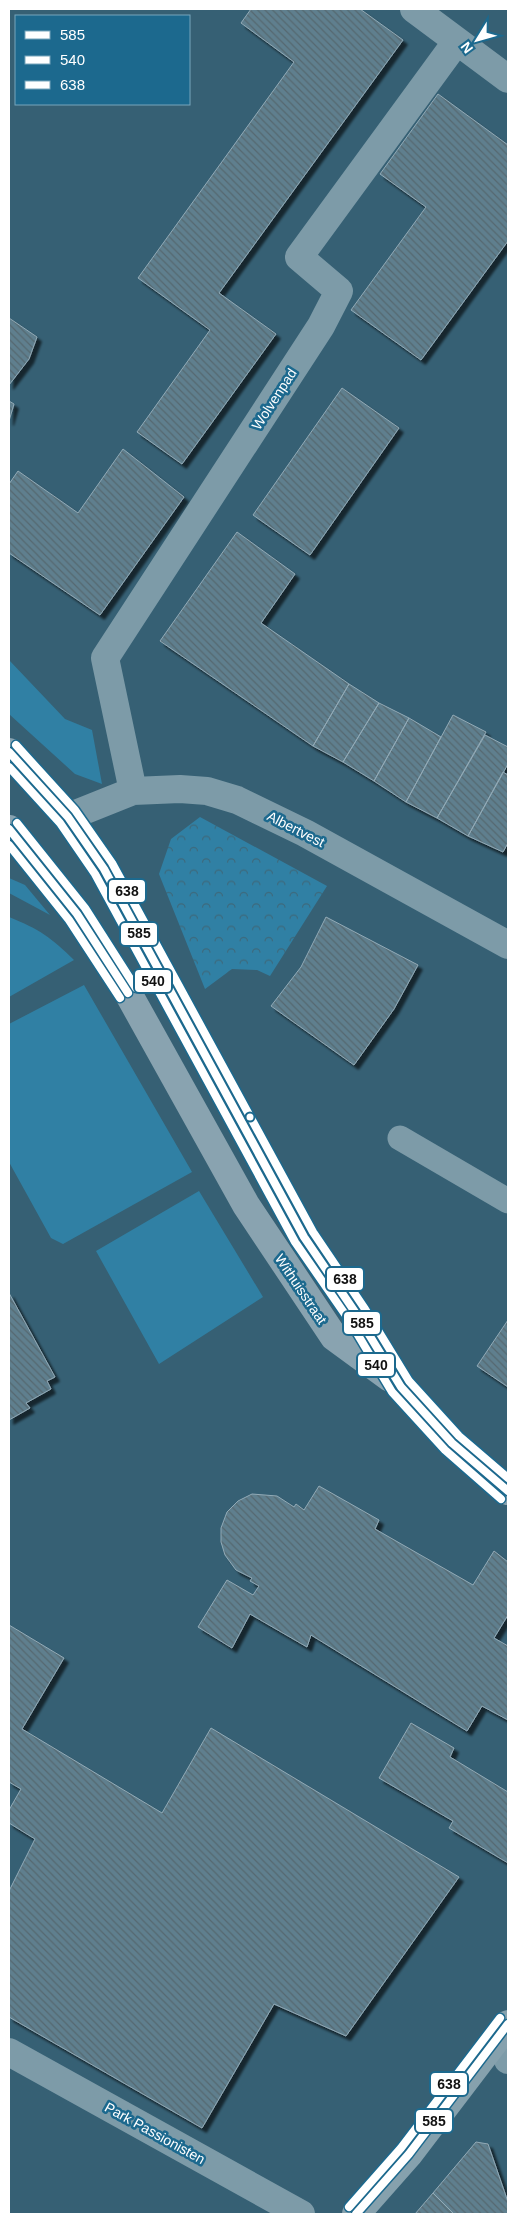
<svg xmlns="http://www.w3.org/2000/svg" width="517" height="2223" font-family="Arial,sans-serif">
	<defs>
		<pattern id="park-crowns" width="20" height="18" patternUnits="userSpaceOnUse" patternTransform="scale(1.25)"><rect width="20" height="18" fill="#3080a4"/><path d="M2 6a3 3 0 1 1 6 0M12 15a3 3 0 1 1 6 0" fill="none" stroke="#3d697c"/></pattern>
		<pattern id="building-back-hatch" width="6" height="6" patternUnits="userSpaceOnUse" patternTransform="scale(1.25)"><rect width="6" height="6" fill="#5f7f8e"/><path d="M-1 5l2 2M0 0l6 6M5-1l2 2" fill="none" stroke="#566870"/></pattern>
		<filter id="shadow"><feDropShadow dx="4.5" dy="4.5" stdDeviation="1" flood-color="#0009"/></filter>
	</defs>
	<rect width="100%" height="100%" fill="#366074"/>
	<path fill="#3080a4" d="M9,660L65,719L92,730L102,784L75,774L9,714Z
		M9,878L25,885L50,915L9,893Z
		M9,917C39,929 52,938 74,960L9,997Z
		M84,985L192,1172L63,1244L51,1238L9,1162V1024Z
		M199,1191L263,1297L159,1364L96,1251Z"/>
	<path fill="url(#park-crowns)" d="M200,817L327,886L270,976L257,970L232,969L205,989L159,874L171,839Z"/>
	<path fill="url(#building-back-hatch)" stroke="#92aab6" filter="url(#shadow)" d="M251,9H360L403,40L219,293L276,334L182,464L137,432L210,330L138,278L294,62L241,23Z
		M438,94L508,145V241L421,360L351,310L426,207L380,174Z
		M9,318L37,337L29,359L9,385Z
		M342,388L399,428L310,555L253,515Z
		M9,401L14,404L9,421Z
		M123,449L184,497L100,615L9,553V484L18,471L78,513Z
		M237,532L295,574L261,623L349,684L313,746L160,641Z
		M349,684L379,703L343,762L313,746Z
		M379,703L409,718L374,781L343,762Z
		M453,715L486,732L437,818L406,802Z
		M409,718L441,737L406,802L374,781Z
		M485,735L508,747V764L468,836L437,818Z
		M503,772L508,775V843L503,852L468,836Z
		M326,917L418,965L394,1009L354,1065L271,1006L301,967Z
		M9,1293L55,1377L47,1381L51,1389L26,1403L30,1408L9,1420Z
		M508,1320V1387L477,1366Z
		M319,1486L379,1520L375,1529L473,1585L494,1551L508,1562V1615L494,1638L508,1646V1720L482,1706L467,1731L311,1635L307,1647L250,1614L232,1648L198,1627L227,1580L253,1595L259,1586L250,1581L252,1578L236,1570L225,1555L221,1542V1528L227,1512L238,1501L252,1494L277,1496L294,1507L296,1504L304,1510Z
		M9,1625L64,1658L22,1729L162,1813L211,1728L459,1877L346,2036L274,2004L202,2128L9,2017V1891L35,1839L9,1823V1810L21,1789L9,1782Z
		M411,1723L454,1748L450,1757L508,1792V1863L449,1828L453,1821L379,1778Z
		M476,2142L488,2144L508,2202V2214H454L433,2193Z
		M433,2193L454,2214H415Z"/>
	<g fill="none" stroke-linecap="round" stroke-linejoin="round">
		<path stroke="#7d9ba8" stroke-width="25" d="M400,1138L508,1201"/>
		<path stroke="#7d9ba8" stroke-width="28" d="M414,9L508,79
			M133,791L105,658L321,326L339,291L299,257L457,41
			M68,817L133,791L180,789L207,791L237,800L305,833L508,945
			M503,2032L508,2060
			M9,2052L301,2214"/>
		<path stroke="#86a1ad" stroke-width="28" d="M356,2214L409,2154L508,2024"/>
		<path stroke="#89a3b0" stroke-width="28" d="M9,752L68,817L104,869L304,1237L357,1315L401,1387L452,1443L508,1491
			M9,829L77,914L123,984L246,1205L334,1337L390,1378"/>
		<defs>
			<path id="bus-1" d="M9,752L68,817L104,869L304,1237L357,1315L401,1387L452,1443L508,1491
				M9,829L77,914L128,993
				M356,2214L409,2154L508,2024"/>
			<path id="bus-2" d="M9,767L60,823L95,874L295,1242L349,1320L392,1392L445,1450L501,1499
				M9,845L69,920L120,998"/>
			<path id="bus-3" d="M16,745L75,810L112,863L313,1232L365,1309L409,1381L459,1436L508,1478
				M17,823L85,908L136,988
				M349,2207L401,2148L500,2018"/>
		</defs>
		<use href="#bus-1" stroke="#1c698e" stroke-width="11"/>
		<use href="#bus-2" stroke="#1c698e" stroke-width="11"/>
		<use href="#bus-3" stroke="#1c698e" stroke-width="11"/>
		<use href="#bus-1" stroke="#fff" stroke-width="8"/>
		<use href="#bus-2" stroke="#fff" stroke-width="8"/>
		<use href="#bus-3" stroke="#fff" stroke-width="8"/>
	</g>
	<circle fill="#fff" stroke="#1c698e" stroke-width="2" cx="250" cy="1117" r="4.5"/>
	<g text-anchor="middle" dominant-baseline="central" stroke-width="5" stroke-linejoin="round" paint-order="stroke">
		<g font-size="14" fill="#fff" stroke="#1c698e">
			<text transform="translate(274 399) rotate(-57)">Wolvenpad</text>
			<text transform="translate(296 829) rotate(27)">Albertvest</text>
			<text transform="translate(301 1289) rotate(56)">Withuisstraat</text>
			<text transform="translate(155 2133) rotate(29)">Park Passionisten</text>
		</g>
	</g>
	<g stroke="#1c698e" stroke-width="2">
		<rect x="108" y="879" width="38" height="24" rx="5" fill="#fff"/>
		<rect x="120" y="922" width="38" height="24" rx="5" fill="#fff"/>
		<rect x="134" y="969" width="38" height="24" rx="5" fill="#fff"/>
		<rect x="326" y="1267" width="38" height="24" rx="5" fill="#fff"/>
		<rect x="343" y="1311" width="38" height="24" rx="5" fill="#fff"/>
		<rect x="357" y="1353" width="38" height="24" rx="5" fill="#fff"/>
		<rect x="430" y="2072" width="38" height="24" rx="5" fill="#fff"/>
		<rect x="415" y="2109" width="38" height="24" rx="5" fill="#fff"/>
	</g>
	<g font-size="14" text-anchor="middle" font-weight="bold" fill="#111">
		<text x="127" y="896">638</text>
		<text x="139" y="938">585</text>
		<text x="153" y="986">540</text>
		<text x="345" y="1284">638</text>
		<text x="362" y="1328">585</text>
		<text x="376" y="1370">540</text>
		<text x="449" y="2089">638</text>
		<text x="434" y="2126">585</text>
	</g>
	<rect width="517" height="2223" fill="none" stroke="#ffffff" stroke-width="20"/>
	<rect x="15" y="15" width="175" height="90" fill="#1c698e" stroke="#77a5bb"/>
	<rect x="25" y="31" width="25" height="8" fill="#ffffff" stroke="#77a5bb"/>
	<text x="60" y="40" font-size="15" fill="#ffffff">585</text>
	<rect x="25" y="56" width="25" height="8" fill="#ffffff" stroke="#77a5bb"/>
	<text x="60" y="65" font-size="15" fill="#ffffff">540</text>
	<rect x="25" y="81" width="25" height="8" fill="#ffffff" stroke="#77a5bb"/>
	<text x="60" y="90" font-size="15" fill="#ffffff">638</text>
	<g transform="translate(477 40) rotate(233)" stroke="#1c698e" stroke-width="4" paint-order="stroke">
	<path d="M0-4L9 19L0 12L-9 19Z" fill="#ffffff"/>
	<text y="-8" font-size="14" font-weight="bold" text-anchor="middle" fill="#ffffff">N</text>
	</g>
</svg>
